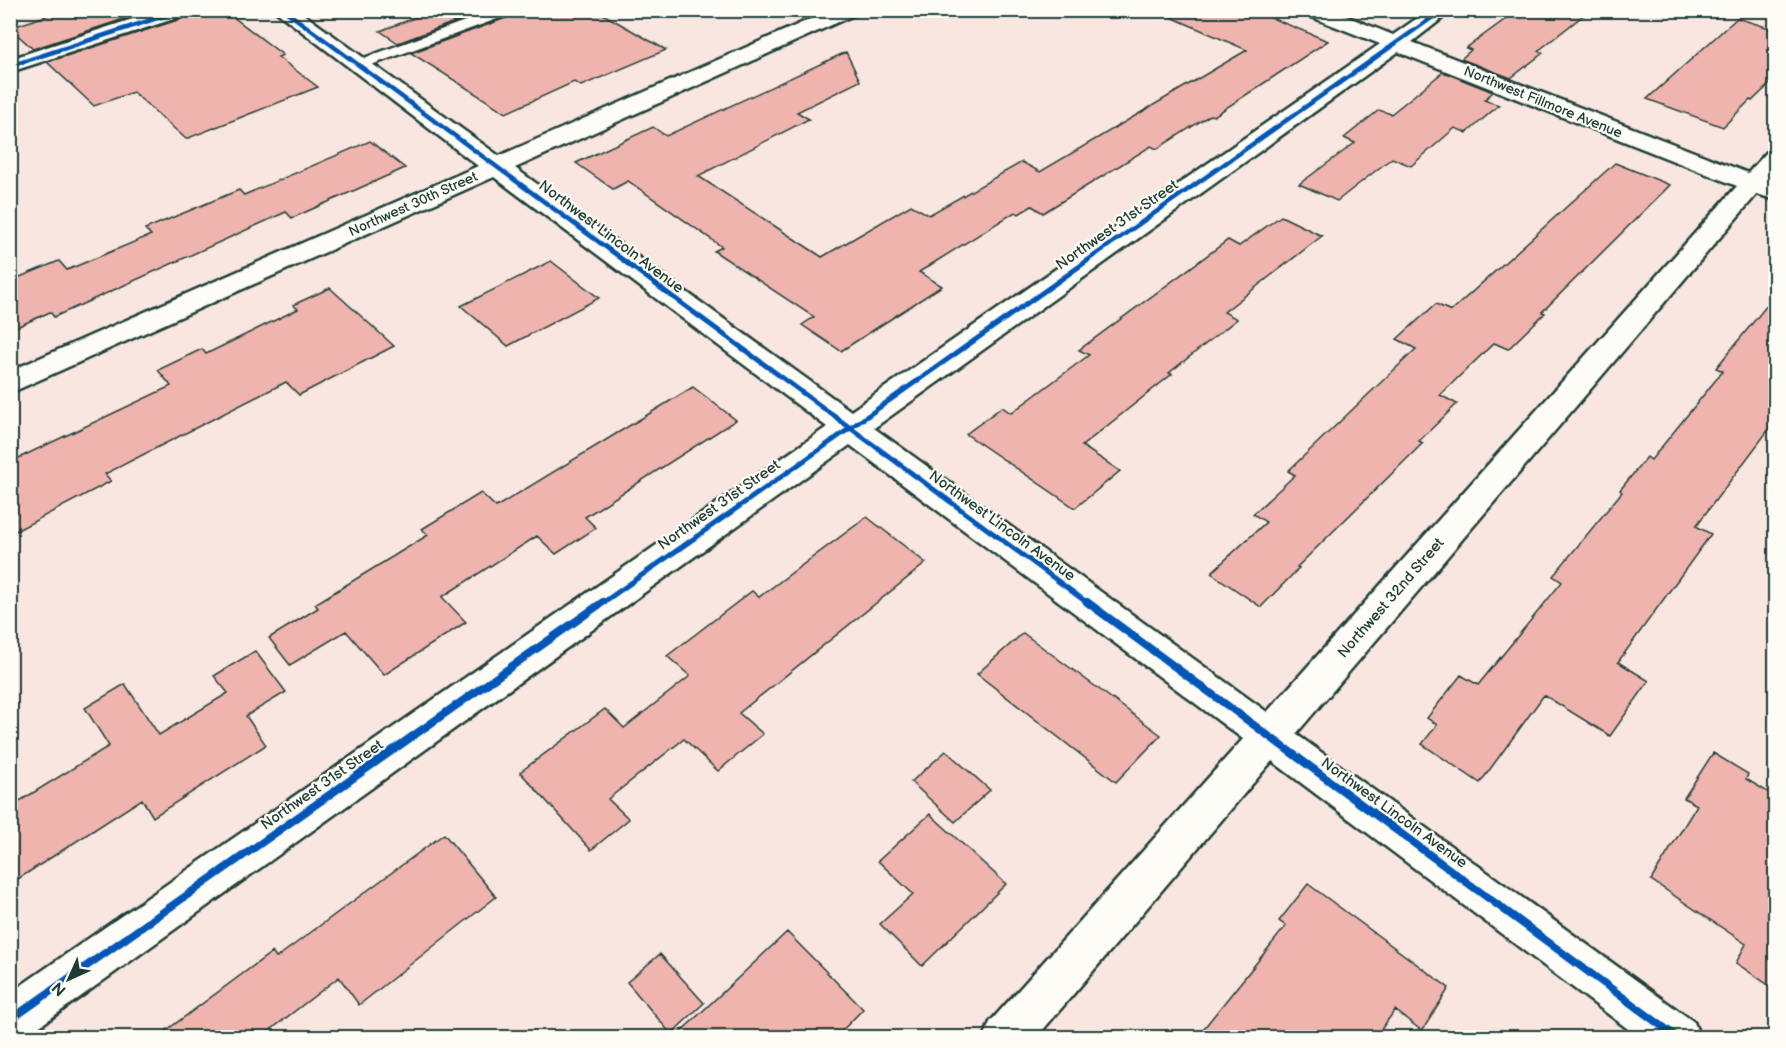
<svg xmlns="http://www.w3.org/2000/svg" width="1786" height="1048" font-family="'Balsamiq Sans',sans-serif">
	<rect width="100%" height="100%" fill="#f9e6e1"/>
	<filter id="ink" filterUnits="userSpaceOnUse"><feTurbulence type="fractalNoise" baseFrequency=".0167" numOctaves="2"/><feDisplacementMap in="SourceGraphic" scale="12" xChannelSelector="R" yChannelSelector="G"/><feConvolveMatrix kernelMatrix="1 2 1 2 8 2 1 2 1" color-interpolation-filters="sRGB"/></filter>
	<g filter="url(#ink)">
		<path fill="#f0b4af" stroke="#1f3d34" stroke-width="1.5" d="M63,10H151L33,49L10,28Z
			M194,10H224L283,55L278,57L318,87L186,139L133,92L94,106L47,62L190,16Z
			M435,10H487L398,43L380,31Z
			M512,10H596L666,50L581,86L574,82L506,113L411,53L509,17Z
			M1155,10H1252L1328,41L1214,116L1210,115L1157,149L1151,146L1043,213L1032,206L1019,214L1015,212L919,272L942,286L841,351L802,325L814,317L714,251L722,247L628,181L613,189L576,163L653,127L666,136L846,52L860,81L797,112L809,119L698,176L822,257L911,205L929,215L1022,162L1040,172L1247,50Z
			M1518,10H1590L1538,51L1543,53L1511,78L1461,59L1471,50L1466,48Z
			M1737,18L1776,30V78L1752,101L1750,100L1723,127L1647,99Z
			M1443,72L1493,92L1484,100L1499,105L1467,133L1455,128L1411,166L1392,158L1337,201L1299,184L1355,143L1344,138L1379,110L1391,114Z
			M370,141L405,168L292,218L286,212L54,317L50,312L10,330V281L59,261L67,270L151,235L145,229L239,190L244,195Z
			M1615,163L1670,185L1542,312L1545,313L1508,349L1494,343L1440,395L1457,404L1419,441L1423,443L1297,567L1299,568L1261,607L1211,573L1266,522L1253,514L1295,475L1288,471L1416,349L1397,339L1436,304L1451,311Z
			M1281,216L1322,236L1224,312L1237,319L1169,373L1172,374L1082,446L1120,471L1075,508L966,434L1002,407L1011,413L1089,355L1079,350L1228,240L1239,246Z
			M551,261L599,298L508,346L461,306Z
			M330,288L394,346L299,395L286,382L105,474L111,481L10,534V462L171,386L158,370L202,349L206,354L298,309L293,305Z
			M1776,294V420L1696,526L1711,534L1618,662L1649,681L1610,736L1544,695L1480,783L1422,744L1437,725L1427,718L1461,675L1478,685L1562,582L1553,576L1622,492L1620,490L1647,457L1651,460L1723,371L1716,368Z
			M693,387L736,420L585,517L596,528L556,554L537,536L442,597L466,622L384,675L346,631L290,665L269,638L318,608L315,604L428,535L422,529L481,493L496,507Z
			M867,517L926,563L739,713L763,734L718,771L684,739L608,799L629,819L591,850L520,772L605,709L624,728L690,676L667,656L752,591L759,597Z
			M1023,633L1161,735L1116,782L977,674Z
			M255,651L286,692L246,716L266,745L153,817L142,799L10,884V807L109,746L85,708L125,684L159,735L228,693L214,676Z
			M946,751L990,790L955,822L911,782Z
			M1713,753L1748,774L1746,779L1776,797V990L1736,963L1746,944L1651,880L1697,805L1684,798Z
			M930,814L1006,884L922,966L880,924L913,894L878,861Z
			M444,834L496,897L359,1005L339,977L260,1038H156L272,952L276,958Z
			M1308,884L1449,988L1422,1031L1395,1010L1375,1038H1196L1286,926L1279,921Z
			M787,932L863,1009L835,1038H674Z
			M660,954L704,1003L671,1034L627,982Z"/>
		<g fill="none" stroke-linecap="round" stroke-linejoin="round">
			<defs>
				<path id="service" d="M495,10L510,12L508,15L363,68H353L351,65L353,62Z"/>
				<path id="minor" d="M274,10H298L499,156L831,10H859L856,14L515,168L851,411L1380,44L1304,14L1301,10H1331L1393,35L1429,10H1453L1412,42L1748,173L1767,152L1776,150V173L1768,181L1776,184V200L1757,194L1296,734L1694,1022L1700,1038H1640L1272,761L1036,1038H984L990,1022L1243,739L850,445L26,1036L10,1038V993L827,427L494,177L10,393V371L478,166ZM1398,52L1737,186L1267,712L874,428Z"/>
				<path id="tertiary" d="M160,10H192L189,14L10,72V59Z"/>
			</defs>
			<use href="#service" stroke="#1f3d34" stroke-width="5"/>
			<use href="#minor" stroke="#1f3d34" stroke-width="5"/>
			<use href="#tertiary" stroke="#1f3d34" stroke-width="5"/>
			<use href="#service" fill="#fdfcf7" fill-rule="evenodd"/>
			<use href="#minor" fill="#fdfcf7" fill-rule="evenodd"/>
			<use href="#tertiary" fill="#fdfcf7" fill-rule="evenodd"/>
			<defs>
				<path id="cycleway-far2" d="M284,10L626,262
					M10,66L182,10
					M1085,262L1443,10"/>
				<path id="cycleway-far1" d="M624,261L1089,604
					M601,604L1087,261"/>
				<path id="cycleway" d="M1087,602L1678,1038
					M10,1020L603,602"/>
			</defs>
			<use href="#cycleway-far2" stroke="#fdfcf7" stroke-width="8"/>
			<use href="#cycleway-far1" stroke="#fdfcf7" stroke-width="9"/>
			<use href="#cycleway" stroke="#fdfcf7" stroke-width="11"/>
			<use href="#cycleway-far2" stroke="#0057b8" stroke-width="4.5"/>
			<use href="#cycleway-far1" stroke="#0057b8" stroke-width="5"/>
			<use href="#cycleway" stroke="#0057b8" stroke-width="8"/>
		</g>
	</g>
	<g text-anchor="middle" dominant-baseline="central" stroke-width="4.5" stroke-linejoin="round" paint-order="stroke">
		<g font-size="14" fill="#1f3d34" stroke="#fdfcf7">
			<text transform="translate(1543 102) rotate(22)">Northwest Fillmore Avenue</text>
			<text transform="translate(413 204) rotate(-24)">Northwest 30th Street</text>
		</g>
		<g font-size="15" fill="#1f3d34" stroke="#fdfcf7">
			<text transform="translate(1117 225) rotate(-35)">Northwest 31st Street</text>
			<text transform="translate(611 237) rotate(37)">Northwest Lincoln Avenue</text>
			<text transform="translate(719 505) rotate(-35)">Northwest 31st Street</text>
			<text transform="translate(1002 526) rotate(36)">Northwest Lincoln Avenue</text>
			<text transform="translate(1391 598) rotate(-49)">Northwest 32nd Street</text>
			<text transform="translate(322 785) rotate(-35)">Northwest 31st Street</text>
			<text transform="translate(1394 813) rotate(36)">Northwest Lincoln Avenue</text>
		</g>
	</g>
	<rect width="1786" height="1048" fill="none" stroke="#fdfcf7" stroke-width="36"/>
	<rect x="18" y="18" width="1750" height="1012" fill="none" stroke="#1f3d34" stroke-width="2" filter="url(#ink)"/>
	<g transform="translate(69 979) rotate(225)" stroke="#fdfcf7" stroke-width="4.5" paint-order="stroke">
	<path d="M0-4.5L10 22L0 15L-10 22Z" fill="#1f3d34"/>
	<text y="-9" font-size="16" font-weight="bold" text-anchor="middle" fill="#1f3d34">N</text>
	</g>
</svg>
